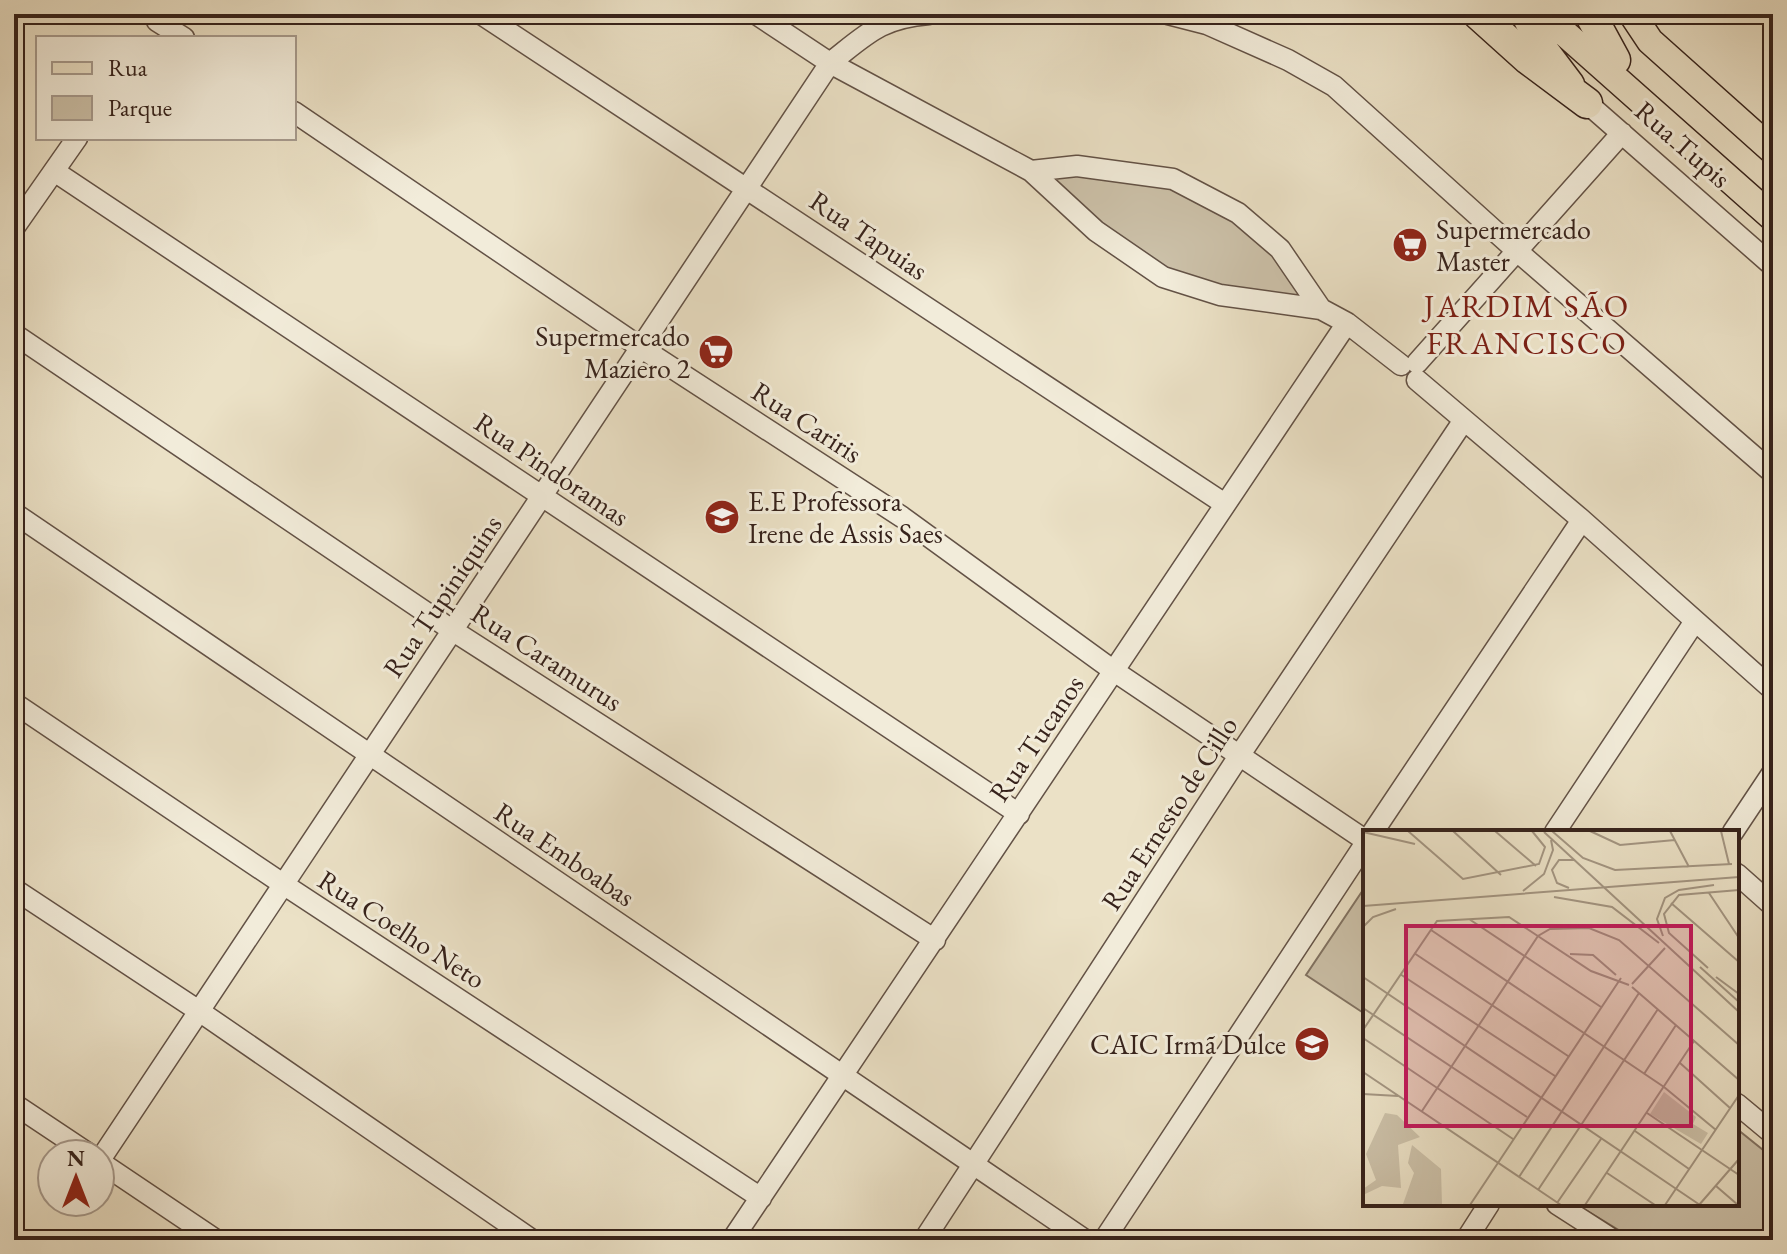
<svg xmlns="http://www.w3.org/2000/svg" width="1787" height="1254" font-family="'EB Garamond',serif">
	<rect width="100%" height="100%" fill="#ebe1c6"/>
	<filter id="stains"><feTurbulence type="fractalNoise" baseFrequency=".0025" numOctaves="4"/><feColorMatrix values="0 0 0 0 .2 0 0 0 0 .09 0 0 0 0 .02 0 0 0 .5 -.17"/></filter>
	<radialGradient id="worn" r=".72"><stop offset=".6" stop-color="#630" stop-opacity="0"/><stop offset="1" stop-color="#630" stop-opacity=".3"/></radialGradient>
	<path fill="#ccc1a9" stroke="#817262" stroke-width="2" d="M1031,171L1173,179L1238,213L1321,309L1163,277Z
		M1365,887V1014L1306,975Z
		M1737,1129L1773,1158V1240H1635L1576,1204H1737Z"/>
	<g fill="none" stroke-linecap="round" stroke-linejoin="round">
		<defs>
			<path id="minor" d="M481,14L1225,504
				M756,14L830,63L1031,171L1096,231L1163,277L1220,295L1321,309L1347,323L1401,365
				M1168,14L1207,24L1288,60L1334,86L1517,251L1773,473
				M157,21L184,38
				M1587,103L1773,266
				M294,112L640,347L902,517L1114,671L1365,840
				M54,171L1019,814
				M1031,171L1077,166L1173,179L1238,213L1280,249L1321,309
				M14,228L77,138
				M14,334L452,630L935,940
				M1417,363L1622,133
				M1417,380L1582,520L1773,690
				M14,513L1085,1240
				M14,703L283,884L761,1198
				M1373,832L1582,520
				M1555,832L1695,621
				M1733,832L1773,772
				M1737,874L1773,906
				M14,889L199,1011L532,1240
				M14,1104L89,1154
				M1737,1104L1773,1134
				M100,1160L830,63C867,34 880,18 929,14
				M100,1162L216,1240
				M1557,1204L1613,1240
				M732,1240L1347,323
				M924,1240L1239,756L1464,420
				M1104,1240L1365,844
				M1466,1240L1489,1204"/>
			<path id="major" d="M1524,14L1537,39L1571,84
				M1543,14L1773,218
				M1632,14L1650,41L1773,151"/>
			<path id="highway" d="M1478,14L1528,59L1587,103
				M1590,14L1615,60"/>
		</defs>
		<use href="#minor" stroke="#635246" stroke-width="23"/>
		<use href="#major" stroke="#36221b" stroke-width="29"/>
		<use href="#highway" stroke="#36221b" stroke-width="33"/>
		<use href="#minor" stroke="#f2ecda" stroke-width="20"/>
		<use href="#major" stroke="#ebe1c6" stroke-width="26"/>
		<use href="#highway" stroke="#ebe1c6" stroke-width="30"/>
	</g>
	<defs>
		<symbol id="supermarket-disc" viewBox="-11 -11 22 22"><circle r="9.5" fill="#8f2418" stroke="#f2ecda"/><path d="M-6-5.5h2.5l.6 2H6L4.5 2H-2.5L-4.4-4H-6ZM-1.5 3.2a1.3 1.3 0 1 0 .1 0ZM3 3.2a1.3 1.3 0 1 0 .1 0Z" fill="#fff"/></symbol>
		<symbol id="school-disc" viewBox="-11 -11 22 22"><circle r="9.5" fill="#8f2418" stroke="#f2ecda"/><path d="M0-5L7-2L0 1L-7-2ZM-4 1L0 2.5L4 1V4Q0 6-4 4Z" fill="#fff"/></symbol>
	</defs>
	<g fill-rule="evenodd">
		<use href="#supermarket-disc" x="1390" y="225" width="40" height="40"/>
		<use href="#supermarket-disc" x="696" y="332" width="40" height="40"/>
		<use href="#school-disc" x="702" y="497" width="40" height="40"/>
		<use href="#school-disc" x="1292" y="1024" width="40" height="40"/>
	</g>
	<g text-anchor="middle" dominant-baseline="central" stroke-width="6" stroke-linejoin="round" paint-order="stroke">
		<g font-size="28" fill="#36221b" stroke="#f2ecda">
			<text transform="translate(1683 144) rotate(41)">Rua Tupis</text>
			<text transform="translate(869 235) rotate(34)">Rua Tapuias</text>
			<text transform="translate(807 422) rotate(33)">Rua Cariris</text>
			<text transform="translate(552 469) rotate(34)">Rua Pindoramas</text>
			<text transform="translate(442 596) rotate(-56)">Rua Tupiniquins</text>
			<text transform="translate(547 657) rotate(33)">Rua Caramurus</text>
			<text transform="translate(1036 738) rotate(-56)">Rua Tucanos</text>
			<text transform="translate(1169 813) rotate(-57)">Rua Ernesto de Cillo</text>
			<text transform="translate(565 854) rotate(34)">Rua Emboabas</text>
			<text transform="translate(402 929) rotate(33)">Rua Coelho Neto</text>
		</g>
		<g font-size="28" fill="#36221b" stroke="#f2ecda" text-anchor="start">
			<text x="1436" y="229">Supermercado<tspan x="1436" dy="32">Master</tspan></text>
			<text x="690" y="336" text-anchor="end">Supermercado<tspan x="690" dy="32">Maziero 2</tspan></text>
			<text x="748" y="501">E.E Professora<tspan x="748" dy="32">Irene de Assis Saes</tspan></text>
			<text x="1286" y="1044" text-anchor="end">CAIC Irmã Dulce</text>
		</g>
		<g font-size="32" letter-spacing="2" fill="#7a1f14" stroke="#f2ecda">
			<text x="1527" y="306">JARDIM SÃO<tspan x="1527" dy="37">FRANCISCO</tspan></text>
		</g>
	</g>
	<g transform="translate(1363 830)">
		<rect width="376" height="376" fill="#ebe1c6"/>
		<path d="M22,283L34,285L57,307L35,315L38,358L19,356L0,365V359L13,350L3,324ZM49,315L78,339L79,375L40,374L51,343L45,333Z" fill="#ccc1a9"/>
		<path d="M301,262L333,287L330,294L345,303L338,314L287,284Z" fill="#ccc1a9"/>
		<path fill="none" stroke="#a39582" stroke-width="2" d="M45,1L100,49L176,34L182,17L169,1M90,1L138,45M132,1L173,36M189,1L220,28L252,40L369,34M227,1L257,15L312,10M307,1L326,37M358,1L366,34M0,2L52,14M181,2L376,182M206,58L194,53L189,40L196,30H212M160,61L181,44L190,20L188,10M346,63L376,108M191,67L249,77L296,113M308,73L376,132M0,76L376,47M106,89L238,177M0,97L10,87L33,79M68,100L301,257L353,300M300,106L294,89L302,68L316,60L351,55M51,123L205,226M207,124L230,125L253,145M337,137L376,172M345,138L306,103L301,84L316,65L376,60M37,144L192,246M0,147L337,375M353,147L376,164M269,154L302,118M269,157L376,250M0,178L164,287M0,200L74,91L146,87L228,141L266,155M0,208L150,309M317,233L367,278M0,242L198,375M281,244L313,195M0,264L35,266M59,281L175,106L187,99L226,98L256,110L376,215M284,283L376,345M272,301L326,339M244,343L292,375M156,347L276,163M353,356L375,375M175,360L295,179M194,373L238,309M107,375L258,148M222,375L331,211M302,375L376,265M336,375L376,329"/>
		<path fill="#c2185b" fill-opacity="0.15" stroke="#c2185b" stroke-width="4" d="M43,96H328V296H43Z"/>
		<rect width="376" height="376" fill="none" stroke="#36221b" stroke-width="4"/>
	</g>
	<rect width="1787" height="1254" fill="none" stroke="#ebe1c6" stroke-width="48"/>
	<rect x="16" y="16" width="1755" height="1222" fill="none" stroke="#36221b" stroke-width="4"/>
	<rect x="24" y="24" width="1739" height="1206" fill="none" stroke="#36221b" stroke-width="2"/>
	<rect x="36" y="36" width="260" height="104" fill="#f2ecda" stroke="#a79b8e" stroke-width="2"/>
	<rect x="52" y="62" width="40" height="12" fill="#ebe1c6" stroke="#a79b8e" stroke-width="2"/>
	<text x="108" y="76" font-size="24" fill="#36221b">Rua</text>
	<rect x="52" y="96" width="40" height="24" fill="#ccc1a9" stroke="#a79b8e" stroke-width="2"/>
	<text x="108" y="116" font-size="24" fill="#36221b">Parque</text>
	<g transform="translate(76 1178)"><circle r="38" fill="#f2ecda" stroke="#a79b8e" stroke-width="2"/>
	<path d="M0-6L14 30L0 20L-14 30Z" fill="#8f2418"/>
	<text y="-12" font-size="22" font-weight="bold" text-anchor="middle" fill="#36221b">N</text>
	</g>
	<rect width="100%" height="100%" filter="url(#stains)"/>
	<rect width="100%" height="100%" fill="url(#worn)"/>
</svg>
